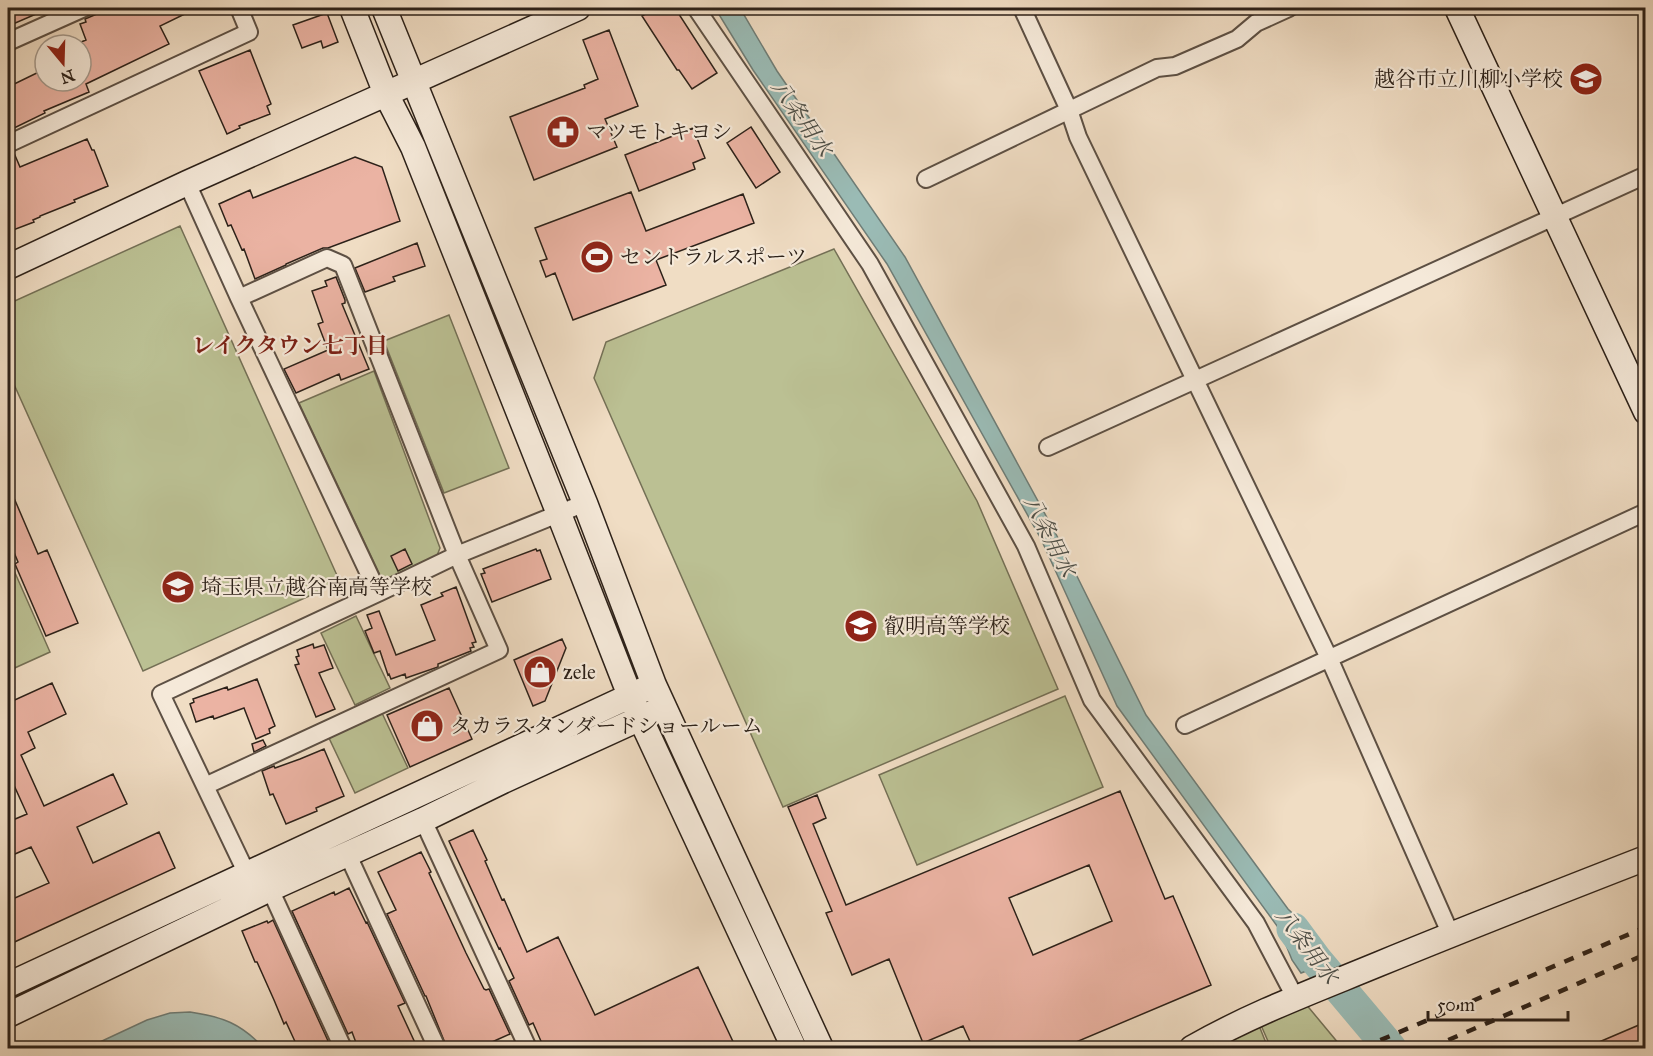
<svg xmlns="http://www.w3.org/2000/svg" width="1653" height="1056" font-family="'IM FELL Great Primer','Noto Serif JP',serif">
	<rect width="100%" height="100%" fill="#f0ddc4"/>
	<filter id="stains"><feTurbulence type="fractalNoise" baseFrequency=".00333" numOctaves="4"/><feColorMatrix values="0 0 0 0 .2 0 0 0 0 .09 0 0 0 0 .02 0 0 0 .5 -.17"/></filter>
	<radialGradient id="worn" r=".72"><stop offset=".6" stop-color="#630" stop-opacity="0"/><stop offset="1" stop-color="#630" stop-opacity=".3"/></radialGradient>
	<path fill="#bbc093" stroke="#747056" stroke-width="1.5" d="M180,226L340,582L143,671L8,371V304Z
		M834,249L977,501L1058,689L783,807L594,378L606,342Z
		M449,315L509,468L444,493L384,341Z
		M374,371L440,548L436,558L388,580L380,575L299,403Z
		M8,557L50,652L8,671Z
		M356,616L390,688L355,705L321,633Z
		M1065,696L1103,787L917,865L879,775Z
		M382,713L408,768L355,793L329,738Z
		M514,767L8,1004V993L435,794Z
		M1305,1003L1339,1044L1328,1048H1271L1260,1023Z
		M1258,1023L1268,1048H1206Z"/>
	<path fill="#9abbb5" stroke="#6e7d77" stroke-width="1.5" d="M715,8H740L777,71L905,257L1057,536L1146,715L1288,909L1316,936L1331,962L1301,973L1292,960L1280,930L1117,706L1041,539L887,264L753,70Z
		M1357,987L1406,1048H1373L1327,995Z
		M190,1012C223,1017 240,1023 264,1048H87L147,1020L170,1013Z"/>
	<path fill="#f0ddc4" d="M1390,1024L1409,1048H1369L1360,1038Z"/>
	<g fill="none" stroke-linecap="round" stroke-linejoin="round">
		<path stroke="#9abbb5" stroke-width="33" d="M1293,929L1316,960L1390,1048"/>
	</g>
	<path fill="#ebb3a3" stroke="#2c2119" stroke-width="1.5" fill-rule="evenodd" d="M8,8H50L13,24Z
		M111,8H197L160,26L169,44L86,84L89,92L44,111L45,113L8,131V87L45,69V81H81V42L86,40L80,24L86,22L85,19Z
		M656,8H675L717,73L692,89L679,70H677L642,16Z
		M327,13L338,42L323,48L321,41L302,48L293,25Z
		M609,30L638,106L605,119L617,147L534,180L510,117L585,88L584,85L598,79L583,40Z
		M250,50L271,104L267,106L270,114L239,126L240,128L227,134L199,71Z
		M751,127L780,172L756,188L727,143Z
		M693,128L705,158L693,163L695,169L639,191L625,155Z
		M87,139L92,150H94L108,186L74,200L75,202L40,216V217L33,220L34,222L8,232V154L14,153L20,167Z
		M355,157L382,167L400,221L328,248H323L286,264V265L255,279L244,249L242,250L231,225L228,226L219,204L250,190L253,198Z
		M631,192L646,231L743,194L754,223L656,260L666,285L573,320L555,273L546,277L540,261L547,259L535,228Z
		M417,243L425,266L393,277L395,281L365,292L355,268Z
		M336,277L345,300V303L342,304L369,369L341,380L339,374L296,393L284,369L328,350L318,324L323,322L312,291L327,286L325,281Z
		M8,484L38,554L47,550L78,623L46,636L15,564L18,562L8,538Z
		M405,549L412,564L398,571L391,556Z
		M536,549L537,551L540,550L551,579L492,602L481,574L485,573L483,569Z
		M456,587L476,642L472,643L474,647L470,648L471,651L438,664V667L406,678L405,674L391,679L389,674L388,675L380,651L374,653L365,631L372,628L367,615L379,611L396,655L435,640L421,605L443,596L441,593Z
		M562,639L566,648L545,701L533,706L514,660Z
		M313,644L314,648L324,645L333,668L319,673L335,709L316,717L295,665L299,664L296,657L299,656L297,650Z
		M257,679L275,726L269,729L270,733L256,739L244,708L214,719L213,716L196,722L190,704L194,702L193,699L227,687L228,690Z
		M52,683L66,714L28,732L35,748L21,755L44,806L113,774L127,804L77,827L93,863L159,832L175,868L8,945V901L49,883L31,847L8,857V822L27,814L8,772V703Z
		M449,688L472,739L410,767L387,715Z
		M263,740L266,746L254,752L252,744Z
		M324,749L344,796L316,808L317,811L286,824L273,794L270,795L262,771L274,766L275,768L300,759Z
		M1120,791L1165,899L1173,896L1211,985L1062,1048H973L963,1026L923,1043L889,959L852,975L826,913L832,911L788,807L817,795L826,818L813,824L846,905ZM1089,865L1112,921L1033,955L1009,898Z
		M473,830L487,860L485,861L502,900L504,899L527,952L558,937L595,1015L698,967L736,1048H544L533,1023L529,1025L509,981L514,978L500,948L499,949L449,841Z
		M421,852L431,872L429,873L466,953L484,989L486,990L489,989L510,1034L492,1042L494,1048H447L426,996H425L387,914L396,910L378,872Z
		M349,888L366,923L367,922L405,1003L398,1006L417,1047L424,1044L426,1048H358L352,1032L348,1034L292,911L334,892L335,895Z
		M273,920L329,1043L316,1048H298L286,1022L284,1024L274,1000L257,962H255L242,931L267,921L268,923Z
		M1646,1022V1048H1585Z"/>
	<g fill="none" stroke-linecap="round" stroke-linejoin="round">
		<defs>
			<path id="street" d="M696,8L870,264L1026,546L1092,700L1256,923L1296,999
				M1022,8L1069,110L1078,137L1329,658L1451,935
				M8,42L84,8
				M8,144L249,32L239,8
				M926,179L1157,68L1175,66L1237,39L1256,23L1289,8
				M187,183L239,298L378,593L161,694L247,874
				M1048,447L1646,175
				M378,593L457,555L585,503
				M1185,725L1646,512
				M205,786L499,650L457,555L343,265L327,258L239,298
				M423,820L528,1048
				M347,853L437,1048
				M270,889L343,1048"/>
			<path id="secondary" d="M352,8L386,94L413,147L559,514L630,696L794,1048
				M384,8L585,503L654,685L821,1048
				M1457,8L1646,412
				M8,267L187,183L578,8
				M8,985L645,689
				M8,1015L270,889L423,820L503,781L654,712
				M1192,1048C1251,1014 1316,990 1379,964C1467,928 1556,893 1646,858"/>
		</defs>
		<use href="#street" stroke="#5d5044" stroke-width="20"/>
		<use href="#secondary" stroke="#2c2119" stroke-width="27"/>
		<use href="#street" stroke="#f5e9d9" stroke-width="16"/>
		<use href="#secondary" stroke="#f5e9d9" stroke-width="24"/>
		<path stroke="#2c2119" stroke-width="4.5" stroke-dasharray="10 10" stroke-linecap="butt" d="M1362,1048L1646,927
			M1430,1048L1646,954"/>
	</g>
	<defs>
		<symbol id="school-disc" viewBox="-11 -11 22 22"><circle r="9.5" fill="#8f2418" stroke="#f5e9d9"/><path d="M0-5L7-2L0 1L-7-2ZM-4 1L0 2.5L4 1V4Q0 6-4 4Z" fill="#fff"/></symbol>
		<symbol id="pharmacy-disc" viewBox="-11 -11 22 22"><circle r="9.5" fill="#8f2418" stroke="#f5e9d9"/><path d="M-2-6h4v4h4v4h-4v4h-4v-4h-4v-4h4Z" fill="#fff"/></symbol>
		<symbol id="stadium-disc" viewBox="-11 -11 22 22"><circle r="9.5" fill="#8f2418" stroke="#f5e9d9"/><path d="M0-5a6.5 5 0 1 0 0 10a6.5 5 0 1 0 0-10ZM-3.5-1.8h7v3.6h-7Z" fill="#fff"/></symbol>
		<symbol id="shop-disc" viewBox="-11 -11 22 22"><circle r="9.5" fill="#8f2418" stroke="#f5e9d9"/><path d="M-5-2.5h2.3a2.7 3.5 0 0 1 5.4 0H5L5.5 6h-11ZM-1.5-2.5h3a1.5 2.3 0 0 0-3 0Z" fill="#fff"/></symbol>
	</defs>
	<g fill-rule="evenodd">
		<use href="#school-disc" x="1567" y="60" width="38" height="38"/>
		<use href="#pharmacy-disc" x="544" y="113" width="38" height="38"/>
		<use href="#stadium-disc" x="578" y="238" width="38" height="38"/>
		<use href="#school-disc" x="159" y="568" width="38" height="38"/>
		<use href="#school-disc" x="842" y="607" width="38" height="38"/>
		<use href="#shop-disc" x="521" y="653" width="38" height="38"/>
		<use href="#shop-disc" x="408" y="707" width="38" height="38"/>
	</g>
	<g text-anchor="middle" dominant-baseline="central" stroke-width="4.5" stroke-linejoin="round" paint-order="stroke">
		<g font-size="21" fill="#2c2119" stroke="#f5e9d9" text-anchor="start">
			<text x="1563" y="79" text-anchor="end">越谷市立川柳小学校</text>
			<text x="586" y="132">マツモトキヨシ</text>
			<text x="620" y="257">セントラルスポーツ</text>
			<text x="201" y="587">埼玉県立越谷南高等学校</text>
			<text x="884" y="626">叡明高等学校</text>
			<text x="563" y="672">zele</text>
			<text x="450" y="726">タカラスタンダードショールーム</text>
		</g>
		<g font-size="22" font-style="italic" fill="#4d4f48" stroke="#f5e9d9">
			<text transform="translate(802 118) rotate(55)">八条用水</text>
			<text transform="translate(1050 536) rotate(63)">八条用水</text>
			<text transform="translate(1307 946) rotate(53)">八条用水</text>
		</g>
		<g font-size="22" font-weight="bold" fill="#7a1f14" stroke="#f5e9d9">
			<text x="290" y="345">レイクタウン七丁目</text>
		</g>
	</g>
	<rect width="1653" height="1056" fill="none" stroke="#f0ddc4" stroke-width="30"/>
	<rect x="9" y="9" width="1635" height="1038" fill="none" stroke="#2c2119" stroke-width="3"/>
	<rect x="15" y="15" width="1623" height="1026" fill="none" stroke="#2c2119" stroke-width="1.5"/>
	<g transform="translate(63 63) rotate(161)"><circle r="28" fill="#f5e9d9" stroke="#a5998c" stroke-width="1.5"/>
	<path d="M0-4.5L10 22L0 15L-10 22Z" fill="#8f2418"/>
	<text y="-9" font-size="16" font-weight="bold" text-anchor="middle" fill="#2c2119">N</text>
	</g>
	<path d="M1428 1011v9h140v-9" fill="none" stroke="#2c2119" stroke-width="3"/>
	<text x="1437" y="1011" font-size="18" fill="#2c2119" stroke="#f5e9d9" stroke-width="4.5" paint-order="stroke">50 m</text>
	<rect width="100%" height="100%" filter="url(#stains)"/>
	<rect width="100%" height="100%" fill="url(#worn)"/>
</svg>
